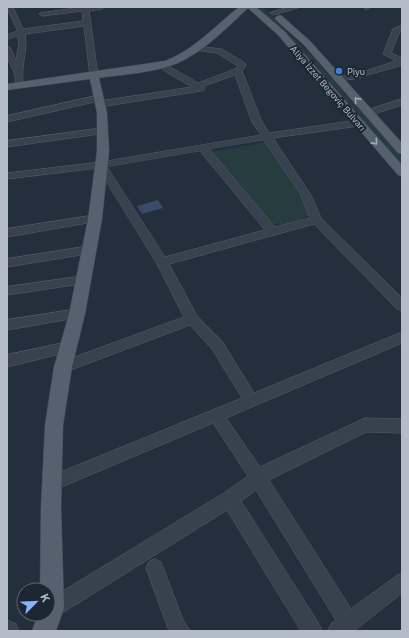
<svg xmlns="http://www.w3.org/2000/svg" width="409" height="638" font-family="'Public Sans',sans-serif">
	<rect width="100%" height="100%" fill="#242f3e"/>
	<path fill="#263c3f" d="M256,7H262L312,56L402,158V165L308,57Z
		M265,142L310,210L311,214C302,220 282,227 271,224L211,152Z"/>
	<path fill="#394c67" d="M158,200L163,208L142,214L137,206Z"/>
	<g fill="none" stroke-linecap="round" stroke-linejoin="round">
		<defs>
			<path id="minor" d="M7,7H13L23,29L83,21L82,11L42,16L39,14L40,13L82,7H105L102,9L89,11L98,76L97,78H94L90,76L84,26L25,34C28,50 21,65 23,81L19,83H16L14,72L7,57V47H10L16,60L19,43L18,36L7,39V35L17,31Z
				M289,7H301L273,15L270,13Z
				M364,7H371L367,10L365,9Z
				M402,26V30L400,31L391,53L402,58V65L354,79L335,81L334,79L335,77L353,75L396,61L383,54L393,29Z
				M193,46L222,49L245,63L246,65L242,71L262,122L269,133L358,120L363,123L358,126L273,138L311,195L321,218L402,298V311L397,309L314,224L169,264L197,316L222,341L254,393L402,332V343L226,418L260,467L365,418L402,419V433L366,432L269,480L351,609L396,576L402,573V593L354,631H328L331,624L336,620L256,490L241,501L319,624L322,631H301L227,510L59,615L52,617L45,614H48V600L224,493L248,476L213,423L52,491L46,488L44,483L46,478L242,398L212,349L190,325L68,371L63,373L58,371L56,367L58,363L184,317L156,262L98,168L7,179V173L101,162L261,135L252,122L235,75L204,86L205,88L204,90L201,91L100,107L96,104L100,101L192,87L166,72L159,66V62H165L172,68L198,83L235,69L238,66L217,53L193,50ZM264,140L301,195L310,218L275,227L209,149ZM200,151L265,230L165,257L107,167Z
				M100,95L104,98L103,100L7,122V116Z
				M402,99V105L368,116L364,113L365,111Z
				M103,128L108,131L106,133L7,147V141Z
				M95,215L99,217L101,219L99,221L7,237V229Z
				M89,246L93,247L95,250L93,253L7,267V259Z
				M83,276L87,277L89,280L87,283L7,295V287Z
				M77,309L82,311L83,314L82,317L7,330V320Z
				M67,342L72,343L74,347L72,351L7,367V355Z
				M155,559L161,562L183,620L190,631H169L146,568L149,562Z
				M7,620L16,624L19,631H7Z"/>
			<path id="major" d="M239,7H256L284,31L402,165V176L398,175L278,35L248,8C228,27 203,52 178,63C154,73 125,74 99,78L107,113L109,151L102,219L85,314L72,367L63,425L61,507L64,608L56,631H32L38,614H48V590H40L41,507L45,425L54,367L69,314L88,219L97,151V113L90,79L7,90V84L165,61C194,50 215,26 239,7Z
				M279,15L282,16L310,41L402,143V154L398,153L304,45L276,20L275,18Z"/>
		</defs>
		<use href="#minor" stroke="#565f6c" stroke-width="1"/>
		<use href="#major" stroke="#414a57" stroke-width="1"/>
		<use href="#minor" fill="#38414e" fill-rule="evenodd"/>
		<use href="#major" fill="#56606e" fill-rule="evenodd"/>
	</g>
	<defs><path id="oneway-chevron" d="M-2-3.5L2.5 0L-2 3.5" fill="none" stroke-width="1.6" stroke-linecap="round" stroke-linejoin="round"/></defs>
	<g stroke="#a1aab7">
		<use href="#oneway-chevron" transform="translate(357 100) rotate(-131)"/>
		<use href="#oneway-chevron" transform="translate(375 142) rotate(48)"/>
	</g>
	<circle fill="#3f7fe0" stroke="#1d2633" stroke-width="1.5" cx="339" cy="71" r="4"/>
	<g text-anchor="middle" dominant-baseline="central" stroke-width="4" stroke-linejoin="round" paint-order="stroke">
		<g font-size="9" fill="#b4bcc9" stroke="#1d2633" text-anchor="start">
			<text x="347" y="71">Piyu</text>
		</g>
		<g font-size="9" fill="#b4bcc9" stroke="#1d2633">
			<text transform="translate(328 88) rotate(49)">Aliya İzzet Begoviç Bulvarı</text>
		</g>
	</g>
	<rect width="409" height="638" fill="none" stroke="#b4bcc9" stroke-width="16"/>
	<g transform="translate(36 602) rotate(66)"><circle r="19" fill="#1d2633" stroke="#59626f"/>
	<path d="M0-3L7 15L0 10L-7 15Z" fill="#8ab4f8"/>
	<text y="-6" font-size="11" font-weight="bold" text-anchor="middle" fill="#b4bcc9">K</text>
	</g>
</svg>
